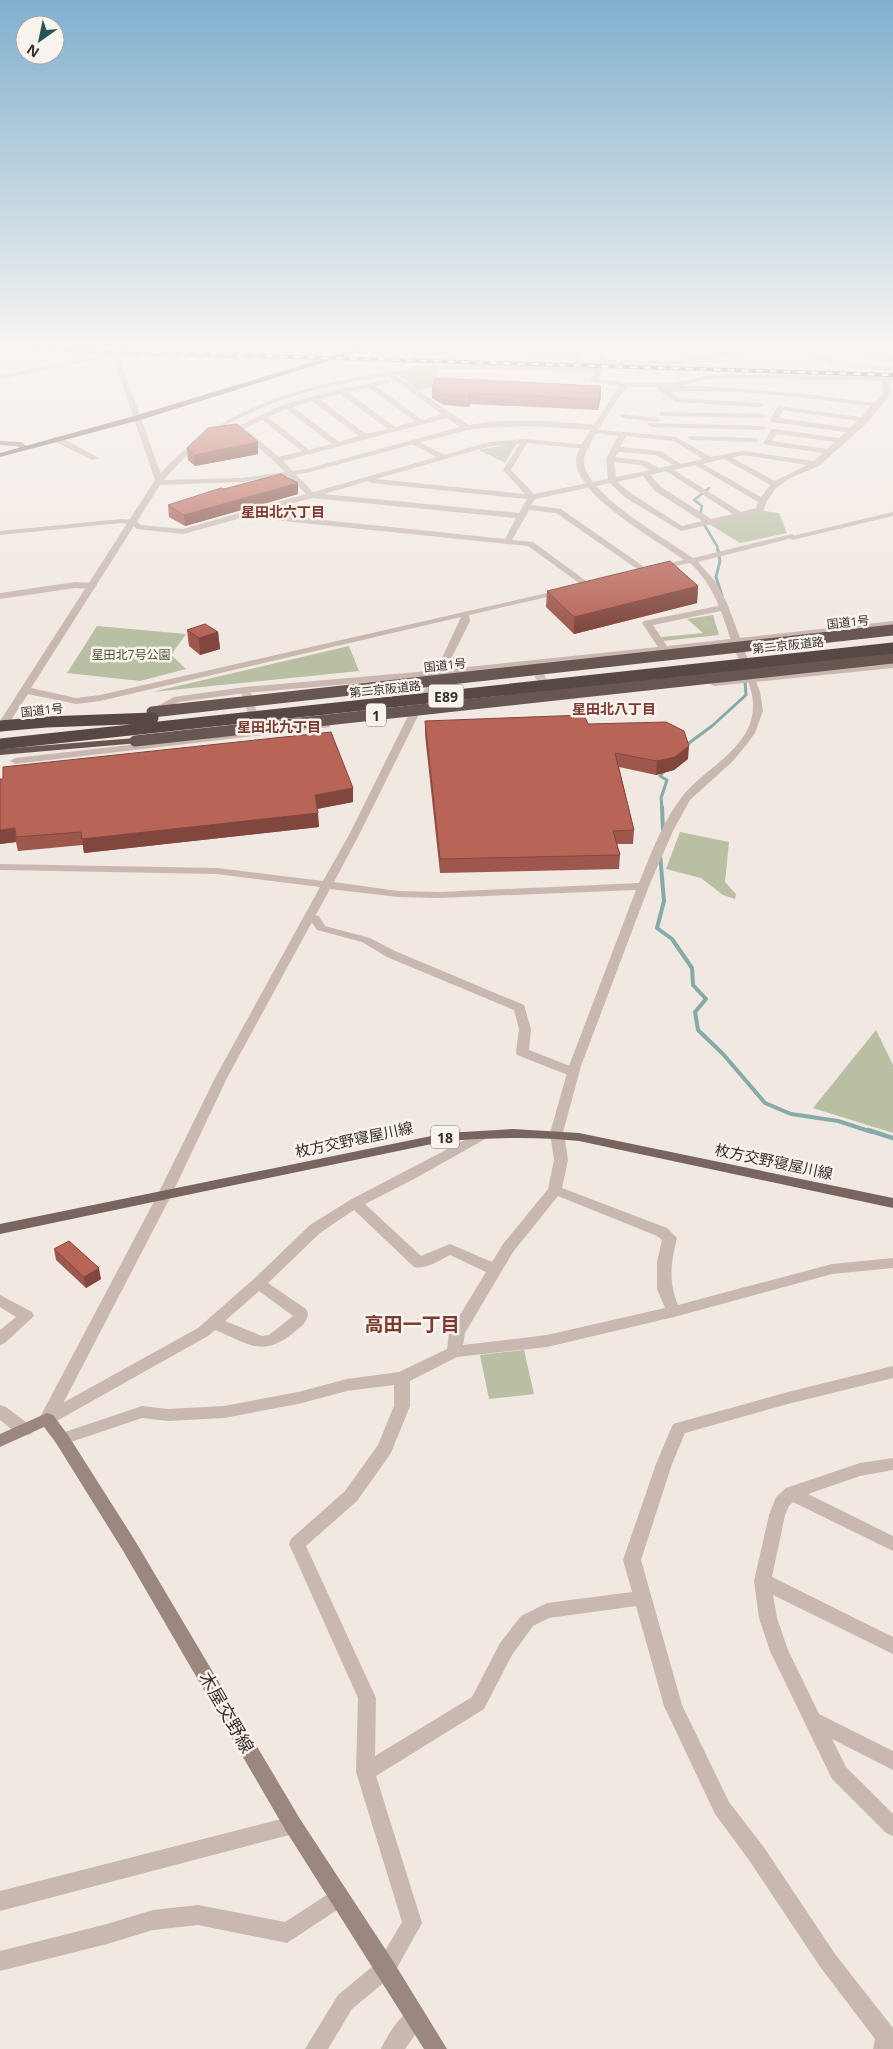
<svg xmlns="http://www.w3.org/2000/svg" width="893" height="2049" font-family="'Open Sans','Noto Sans JP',sans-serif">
	<rect width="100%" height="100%" fill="#f1e8e2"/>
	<path fill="#b8bfa3" d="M439,370L434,387L418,390L397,374Z
		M517,443L505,463L479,450Z
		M763,511L779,513L787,533L740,543L709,524Z
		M713,615L719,635L663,641L662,637L703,633L687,619Z
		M97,626L186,634L171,655L186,669L140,681L67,673Z
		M349,646L359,671L152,692Z
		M680,832L729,842L725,882L736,894L735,899L723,895L701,878L666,869Z
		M876,1030L893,1065V1133L813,1108Z
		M524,1350L534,1394L489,1399L480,1355Z"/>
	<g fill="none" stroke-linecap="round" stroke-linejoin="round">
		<path stroke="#84aba8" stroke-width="2.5" d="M700,515L702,506L694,500L709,488
			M702,521L717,546L718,551"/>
		<path stroke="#84aba8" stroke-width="3" d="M718,550L720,561L716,577L722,596
			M685,746L712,726L746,695L745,680
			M662,808L661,798L667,780L660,776L664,771"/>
		<path stroke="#84aba8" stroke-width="4" d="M662,807L663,830
			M660,854L664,901L657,928L672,939L692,968L693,985L706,999L695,1012L698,1030L723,1054L765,1103L791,1114L838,1121L872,1132"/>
		<path stroke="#84aba8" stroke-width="4.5" d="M868,1130L893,1138"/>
		<path stroke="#ccc3be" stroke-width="9" stroke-dasharray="9 5" stroke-linecap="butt" d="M531,662L551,695
			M245,690L257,726"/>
		<path stroke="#ccc3be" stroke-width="9" stroke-dasharray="9 5" stroke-linecap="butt" d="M419,707L440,673"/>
		<path fill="#c8b8af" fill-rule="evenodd" d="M281,346H306L264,352L261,350Z
			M503,346H515L541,353H577L580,355L579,360H601L597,346H603L608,362L598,379L619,381L629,385L625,387L591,382L589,381L595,372L441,369L395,375L470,426V430H464L447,418L283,461L313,492L437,457L412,444L411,442L415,440L444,455L490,442L525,439L589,445L590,447L586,449L527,443L511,470L534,494L608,479L606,459L618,436L594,433L590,431L591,429L676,437L711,457L743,451L814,461L823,453L767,445L763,443L772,429H775L839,438L846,432L771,422L770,420L778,406L861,417L871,406C805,398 737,388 670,392L678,398L759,403L763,405L759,407L676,402L658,390V386H697L807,394L875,403L883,393L881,379L885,377L889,379L891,393L868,422L819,466L790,478L776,488L767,501L763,512L681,531L626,498L610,483L535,499L531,505L561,509L650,571L643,573L556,513L529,510L512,540L533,542L589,583V587L586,588L528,546L245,517L183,534L137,529L131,524L121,523L0,535V531L121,519L137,520L140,525L183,529L306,494L275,462L241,433L248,431L279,457L302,451L262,420L236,433L229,431L284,404L341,389L387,380L389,381V383L376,386L422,420L442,414L388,376C328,384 258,401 208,437C191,449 177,466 162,482L155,480C212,410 303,384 390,372C407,370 425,365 442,365C494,363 546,367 598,368L600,364H575L572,362L573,357H541ZM369,388L415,421L395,427L347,392ZM340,394L388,429L366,434L319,399ZM312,401L359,436L339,442L293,407ZM286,409L332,444L309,450L268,417ZM783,410L857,421L850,428L779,418ZM777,434L835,442L827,449L772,441ZM626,436L674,441L703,459L681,464L661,451L620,447ZM520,444L503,470L525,494L376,479L491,446ZM618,452L656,455L673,465L659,468L646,461L615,457ZM743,455L807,465L775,481L732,458ZM724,459L770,485L761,497L703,464ZM614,462L641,465L650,470L616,477ZM695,465L758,502L756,508L741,512L674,470ZM666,471L733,514L711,519L661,487L650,475ZM643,476L655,491L702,521L682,526L632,494L617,482ZM368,481L372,483L527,499L519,513L324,494ZM312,498L516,518L505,539L257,513Z
			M735,346H743L749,350L774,346H841L893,356V360L852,351L819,349L820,355L833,361L893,367V371L832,365L815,357L812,349L749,351L746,353Z
			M116,352L325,358L328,360L325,362L116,356L0,379V375Z
			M660,412L762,414L766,416L762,418L663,416H660Z
			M621,414L657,418L661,420L657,422L624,418L620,416Z
			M649,423L763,426L767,428L763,430L652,427L648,425Z
			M689,436L755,438L759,440L755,442L692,440L688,438Z
			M54,437H60L99,458L92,460L54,441Z
			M893,512V516L792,540L788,537Z
			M75,582L93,583L97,586L93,589L75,588L0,599V593Z
			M723,605L726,606V610L653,625L667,646L893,621V627L440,676L245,693L179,702L155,714L152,715L147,712L174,697L245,687L440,670L658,647L642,623L644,621Z
			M893,662V668L714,686L709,683L714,680Z
			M326,722L330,723V727L15,764L10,761L15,758L138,744V740L142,739L166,741Z
			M310,914L319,916L325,926L370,938L395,951L524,1005L531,1029L529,1050L578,1069L579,1072L578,1075H568L517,1055L516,1052L519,1029L514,1010L387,957L362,942L317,930L311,921L304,917Z
			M557,1129L562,1130L564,1133L568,1160L562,1188L667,1228L677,1238C671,1263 668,1280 678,1305L832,1264L893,1258V1268L832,1274L674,1317L547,1347L457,1357L410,1381V1406L391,1453L357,1501L306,1546L376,1698L375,1756L472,1697L500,1643L521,1616L547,1603L632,1592L623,1560L656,1464L673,1424L788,1392L893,1366V1378L788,1404L685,1433L672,1464L641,1560L682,1705L729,1802L763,1846L835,1954L893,2028V2049H873L875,2039L821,1968L749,1860L715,1814L664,1706L636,1606L549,1618L533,1626L512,1655L484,1709L376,1776L422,1923L393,1975L352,2009L328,2049H305L338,1995L379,1961L402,1922L356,1772L358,1698L289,1544L291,1539L345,1491L378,1445L394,1406V1385L347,1391L298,1404L224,1418L168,1421L142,1418L62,1445L56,1443L54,1439L56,1435L142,1406L168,1409L224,1406L298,1392L347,1379L399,1372L447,1349L449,1333L486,1272L450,1255C440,1260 425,1270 414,1267L354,1210L320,1233L268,1283L306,1309L308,1313C307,1324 300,1327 292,1334C261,1358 248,1343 215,1330L208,1336L53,1423L47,1425L41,1423L39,1419L41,1415L198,1328L257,1276L310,1225L350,1200L482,1131L487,1132L489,1135L487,1138L414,1179L365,1204L421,1256L450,1244L492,1262L503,1244L548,1189L554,1160L550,1133L552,1130ZM558,1196L657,1236L662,1240L657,1262V1289L665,1308L547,1335L463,1345L465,1333L513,1252ZM259,1291L293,1316L269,1335L262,1336L225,1321Z
			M0,1295L32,1312L34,1316L5,1343L0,1345V1330L16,1317L0,1307Z
			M0,1405L6,1407L31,1426L33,1430L31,1434C19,1438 9,1427 0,1420Z
			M893,1458V1470L860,1476L808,1494L893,1536V1551L793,1502L789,1506L785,1515L772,1577L893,1637V1654L773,1595L777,1618L788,1650L819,1714L893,1751V1770L832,1739L846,1767L893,1814V1836L886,1833L832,1779L770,1651L759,1618L754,1581L769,1515L776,1497L786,1488L860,1463Z
			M293,1816L300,1819L303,1825L300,1831L293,1834L0,1911V1891Z
			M339,1887L346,1890L349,1897L346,1904L287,1943L198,1925L153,1930L107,1944L0,1971V1951L107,1924L153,1910L198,1905L285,1922Z
			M416,2007L423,2010L426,2017L423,2024L405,2049H381C387,2035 402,2012 416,2007Z"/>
		<path fill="#c8b8af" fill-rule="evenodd" d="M109,346H115L163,480L241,478L306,469L464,426C506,417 551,421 594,425L619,386L625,383H673L709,375L726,374L893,377V381L726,378L709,379L673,387H627C618,397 585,448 584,459C581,492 667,539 693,558L792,534L796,537L698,562L715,581L727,603L760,692L763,711L755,733L747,744L733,761L690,800L673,831L649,886L581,1066L562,1136H552L550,1133L569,1066L636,890L439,898L398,897L330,889L227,1078L172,1194L55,1419L53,1423L47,1425L41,1423L39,1419L158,1194L215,1078L320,887L217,874L0,870V864L217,868L323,881L350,833L409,714L414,711L419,714L360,833L334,882L398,891L439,892L639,883C651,854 662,823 681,798C703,768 752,750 753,707C754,686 739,663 732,643C722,613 714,585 690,563L656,570V566L684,560C657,540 577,497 576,461C576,450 586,438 591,430L532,426L483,428L467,430L306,473L241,482L160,485L31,688L76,698L100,695L565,589V593L469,615L470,621L443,675L440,676L435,673L461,617L100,701L76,704L28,694L4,731L0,732V721L155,480Z
			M752,348L754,349V351L674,365L605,364L602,362L605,360L674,361Z"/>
		<path fill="#9c8780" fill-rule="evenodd" d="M710,346H718L730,354L725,355Z
			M0,441L21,442L29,448L25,450L16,446L0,445Z
			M47,1413L53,1415L68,1435L134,1539L300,1819L393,1961L447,2049H424L286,1831L122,1549L56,1443L44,1427L0,1447V1434Z"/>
		<path fill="#78655f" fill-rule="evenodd" d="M366,346H377L140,420L0,457V453L134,416Z
			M513,1129L579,1133L893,1198V1208L579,1141C535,1136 491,1138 446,1141L0,1234V1224L446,1133Z"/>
		<path fill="#685652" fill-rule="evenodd" d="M135,738L141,741L139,743L0,755V749Z"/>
		<defs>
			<path id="rail" d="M0,348L893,375"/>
		</defs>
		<use href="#rail" stroke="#382e2c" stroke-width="4"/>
		<use href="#rail" stroke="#f9f3ee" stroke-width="2.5" stroke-dasharray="7" stroke-linecap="butt"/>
		<path stroke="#685652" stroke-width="11" d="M152,712L893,630
			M135,741L893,658"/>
		<path stroke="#584844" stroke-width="11" d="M0,726L46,722L153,718
			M0,744L893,648"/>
	</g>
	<path fill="#9e574c" d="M601,386V397L598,410L470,404L469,407L443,405L432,398V387Z
		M187,448L258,454L195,466L188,460Z
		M224,489L298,494L185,526L169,517L168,505Z
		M698,586L697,603L574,634L546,607L547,591Z
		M187,630L218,632L220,649L200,655L189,646Z
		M425,721L588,724L688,759L674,770L656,775L619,767L634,830L633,844H617L620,855L619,869L440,873L425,735Z
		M0,779L353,802L317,809L319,827L84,853L83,845L18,851L16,842L0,844Z
		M54,1249L101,1279L86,1288L56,1260Z"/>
	<path fill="#81473e" d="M601,386V397L598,410V399Z
		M470,393V404L469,407V396Z
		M258,442V454L195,466L194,455Z
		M298,483V494L185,526L184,515Z
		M698,586L697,603L574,634V617Z
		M218,632L220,649L200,655L199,638Z
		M689,746L688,759L674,770L656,775L657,761Z
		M353,788V802L316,809L315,795Z
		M318,813L319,827L84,853L82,839Z
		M15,828L16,842L0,844V830Z
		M99,1268L101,1279L86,1288L84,1277Z"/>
	<path fill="#b86558" stroke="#81473e" d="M436,378L601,386L598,399L470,393L469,396L443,395L432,387Z
		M237,424L258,442L194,455L187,448L208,428Z
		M281,474L298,483L184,515L168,505L221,488L224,489Z
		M670,561L698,586L574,617L547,591Z
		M205,624L218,632L199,638L187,630Z
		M584,715L588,724L666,722L684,731L689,746L675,757L657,761L615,753L634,830L613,831L620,855L440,859L425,721Z
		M331,732L353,788L315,795L318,813L82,839L81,832L16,837L15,828L0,830V779H3V767Z
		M69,1241L99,1268L84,1277L54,1249Z"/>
	<linearGradient id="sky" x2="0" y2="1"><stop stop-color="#80b0ce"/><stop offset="0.55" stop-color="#f9f5f2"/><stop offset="1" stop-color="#f9f5f2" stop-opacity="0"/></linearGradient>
	<rect width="893" height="633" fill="url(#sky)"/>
	<g text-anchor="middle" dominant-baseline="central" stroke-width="5" stroke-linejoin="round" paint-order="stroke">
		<g font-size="12" fill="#382e2c" stroke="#f9f3ee">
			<text transform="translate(848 622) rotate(-6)">国道1号</text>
			<text transform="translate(788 645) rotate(-6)">第二京阪道路</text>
			<text transform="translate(445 665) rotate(-6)">国道1号</text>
			<text transform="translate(385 689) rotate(-6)">第二京阪道路</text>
			<text transform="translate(42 710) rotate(-6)">国道1号</text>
		</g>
		<g font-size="12" fill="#4b5332" stroke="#f9f3ee">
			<text x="131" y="654">星田北7号公園</text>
		</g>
		<g font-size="14" font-weight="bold" fill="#7e392e" stroke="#f9f3ee">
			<text x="283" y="511">星田北六丁目</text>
			<text x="614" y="708">星田北八丁目</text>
			<text x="279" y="726">星田北九丁目</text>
		</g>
		<g fill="#f9f3ee" stroke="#726966" stroke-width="1">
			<rect x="428.5" y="684.5" width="35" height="23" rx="4"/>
			<rect x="366" y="703.5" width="20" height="23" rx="4"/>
			<rect x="431" y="1125.5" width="28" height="23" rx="4"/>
		</g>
		<g font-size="14" font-weight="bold" fill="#382e2c">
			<text x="446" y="696">E89</text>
			<text x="376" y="715">1</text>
			<text x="445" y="1137">18</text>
		</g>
		<g font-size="15" fill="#382e2c" stroke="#f9f3ee">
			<text transform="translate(354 1139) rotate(-12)">枚方交野寝屋川線</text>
			<text transform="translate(774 1161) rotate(12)">枚方交野寝屋川線</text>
		</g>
		<g font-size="18" fill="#382e2c" stroke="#f9f3ee">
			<text transform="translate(227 1712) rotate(60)">木屋交野線</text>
		</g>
		<g font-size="19" font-weight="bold" fill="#7e392e" stroke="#f9f3ee">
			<text x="412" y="1324">高田一丁目</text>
		</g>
	</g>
	<g transform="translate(40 40) rotate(213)"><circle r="24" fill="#f9f3ee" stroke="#aca4a0"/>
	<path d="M0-4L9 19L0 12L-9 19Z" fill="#265553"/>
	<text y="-8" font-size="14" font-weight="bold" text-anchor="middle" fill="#382e2c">N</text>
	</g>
</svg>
